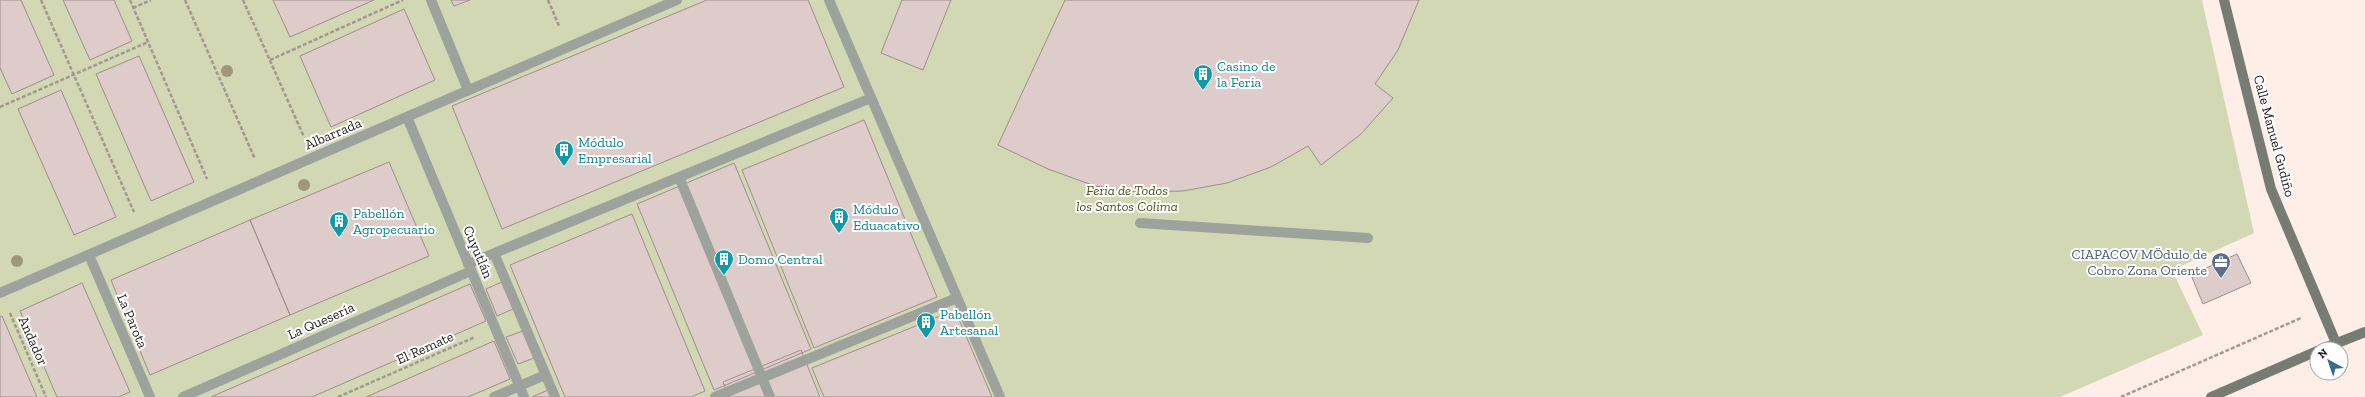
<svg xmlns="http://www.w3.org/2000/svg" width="2365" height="397" font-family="'Zilla Slab',serif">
	<rect width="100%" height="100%" fill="#ffeee8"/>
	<path fill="#d2d7b4" d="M0,0H2202L2254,233L2172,270L2203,335L2060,397H0Z"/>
	<path fill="#ddccc9" stroke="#9d8d8b" d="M0,0H21L54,75L12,94L0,68Z
		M63,0H114L132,41L90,60Z
		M273,0H374L290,37Z
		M451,0H470L454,6Z
		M707,0H808L844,87L502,229L452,106Z
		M902,0H951L923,70L881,53Z
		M1065,0H1419L1398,50L1375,84L1393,98L1361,134L1321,165L1308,146L1271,167L1227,183L1183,191L1139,192L1095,186L1048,169L998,145Z
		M404,9L435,80L331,127L300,56Z
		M139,56L194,182L151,201L96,74Z
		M61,90L116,217L74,235L18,109Z
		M864,120L937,297L814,348L742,170Z
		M389,162L429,256L290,315L250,220Z
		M734,163L811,349L714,390L637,204Z
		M632,214L705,391L691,397H565L510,265Z
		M250,220L290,315L150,375L111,280Z
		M2237,254L2251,283L2203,304L2191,275Z
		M502,282L513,309L497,316L486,289Z
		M82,283L130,392L118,397H57L20,311Z
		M470,284L486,321L312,397H211Z
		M955,310L992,397H824L812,368Z
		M2,316L37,397H0V317Z
		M523,331L534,358L518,364L506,337Z
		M494,341L510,379L468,397H366Z
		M801,350L820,397H729L723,382Z
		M548,390L551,397H532Z"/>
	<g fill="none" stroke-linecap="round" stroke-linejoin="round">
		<path stroke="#a39793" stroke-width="2.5" stroke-dasharray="4 2" stroke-linecap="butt" d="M41,0L134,212
			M130,0L207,179
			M185,0L255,159
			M243,0L304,137
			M548,0L559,26
			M133,8L151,0
			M270,60L403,0
			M0,107L148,42
			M10,313L46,397
			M338,397L475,337
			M2121,397L2301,318"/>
		<path stroke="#9ea29d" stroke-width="10" d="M1140,223L1368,238"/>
		<path stroke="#9ea29d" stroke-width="10" d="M431,0L468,90
			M829,0L1000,397
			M407,117L524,397
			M679,177L770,397
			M494,253L555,397
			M89,255L150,397
			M468,264L871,98
			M0,293L677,0
			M183,397L471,271
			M494,397L545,375
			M715,397L957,298"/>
		<path stroke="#767c74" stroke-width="10" d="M2224,0L2271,189L2336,343
			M2322,349L2365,332
			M2211,397L2317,351"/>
	</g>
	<g fill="#9e9876">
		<circle cx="227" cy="71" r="6"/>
		<circle cx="304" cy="185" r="6"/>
		<circle cx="17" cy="261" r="6"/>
	</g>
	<defs>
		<symbol id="building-pin" viewBox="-11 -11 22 30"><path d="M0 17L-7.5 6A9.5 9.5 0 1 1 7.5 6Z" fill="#0f9aa8" stroke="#fff"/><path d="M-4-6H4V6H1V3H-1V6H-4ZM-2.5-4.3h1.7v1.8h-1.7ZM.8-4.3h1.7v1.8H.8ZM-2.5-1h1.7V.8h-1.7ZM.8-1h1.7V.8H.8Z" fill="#fff"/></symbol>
		<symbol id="office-pin" viewBox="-11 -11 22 30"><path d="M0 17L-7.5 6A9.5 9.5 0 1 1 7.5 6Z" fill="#5c6f8a" stroke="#fff"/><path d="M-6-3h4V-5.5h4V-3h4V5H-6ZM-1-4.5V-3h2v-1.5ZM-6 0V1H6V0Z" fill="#fff"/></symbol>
	</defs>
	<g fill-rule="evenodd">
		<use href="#building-pin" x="1192" y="63" width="22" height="30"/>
		<use href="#building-pin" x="553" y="139" width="22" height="30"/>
		<use href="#building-pin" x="828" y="206" width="22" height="30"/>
		<use href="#building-pin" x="328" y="210" width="22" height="30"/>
		<use href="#building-pin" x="713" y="248" width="22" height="30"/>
		<use href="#office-pin" x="2210" y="251" width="22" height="30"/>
		<use href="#building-pin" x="915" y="311" width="22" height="30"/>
	</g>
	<g text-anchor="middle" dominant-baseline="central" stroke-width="4" stroke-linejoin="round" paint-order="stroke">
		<g font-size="14" fill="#0d838f" stroke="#fff" text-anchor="start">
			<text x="1217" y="66">Casino de<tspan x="1217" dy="16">la Feria</tspan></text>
			<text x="578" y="142">Módulo<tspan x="578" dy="16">Empresarial</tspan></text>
			<text x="853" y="209">Módulo<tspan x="853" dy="16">Eduacativo</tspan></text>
			<text x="353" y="213">Pabellón<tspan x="353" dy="16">Agropecuario</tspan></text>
			<text x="738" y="259">Domo Central</text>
			<text x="940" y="314">Pabellón<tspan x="940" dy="16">Artesanal</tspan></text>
		</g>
		<g font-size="14" fill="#26211f" stroke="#fff">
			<text transform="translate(333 134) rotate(-23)">Albarrada</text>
			<text transform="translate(2274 136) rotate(75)">Calle Manuel Gudiño</text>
			<text transform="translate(478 252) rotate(67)">Cuyutlán</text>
			<text transform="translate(132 321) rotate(67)">La Parota</text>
			<text transform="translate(321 321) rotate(-24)">La Quesería</text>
			<text transform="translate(33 341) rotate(66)">Andador</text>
			<text transform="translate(425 348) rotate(-24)">El Remate</text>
		</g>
		<g font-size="14" font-style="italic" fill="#4e5219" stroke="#fff">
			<text x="1127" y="190">Feria de Todos<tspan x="1127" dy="16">los Santos Colima</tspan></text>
		</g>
		<g font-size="14" fill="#4e5e75" stroke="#fff" text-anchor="end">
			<text x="2207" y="254">CIAPACOV MÖdulo de<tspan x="2207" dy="16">Cobro Zona Oriente</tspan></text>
		</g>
	</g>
	<g transform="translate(2329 361) rotate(320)"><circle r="19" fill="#ffffff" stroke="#a8a6a5"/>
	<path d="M0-3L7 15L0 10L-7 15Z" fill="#366d88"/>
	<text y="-6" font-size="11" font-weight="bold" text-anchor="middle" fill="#26211f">N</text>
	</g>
</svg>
